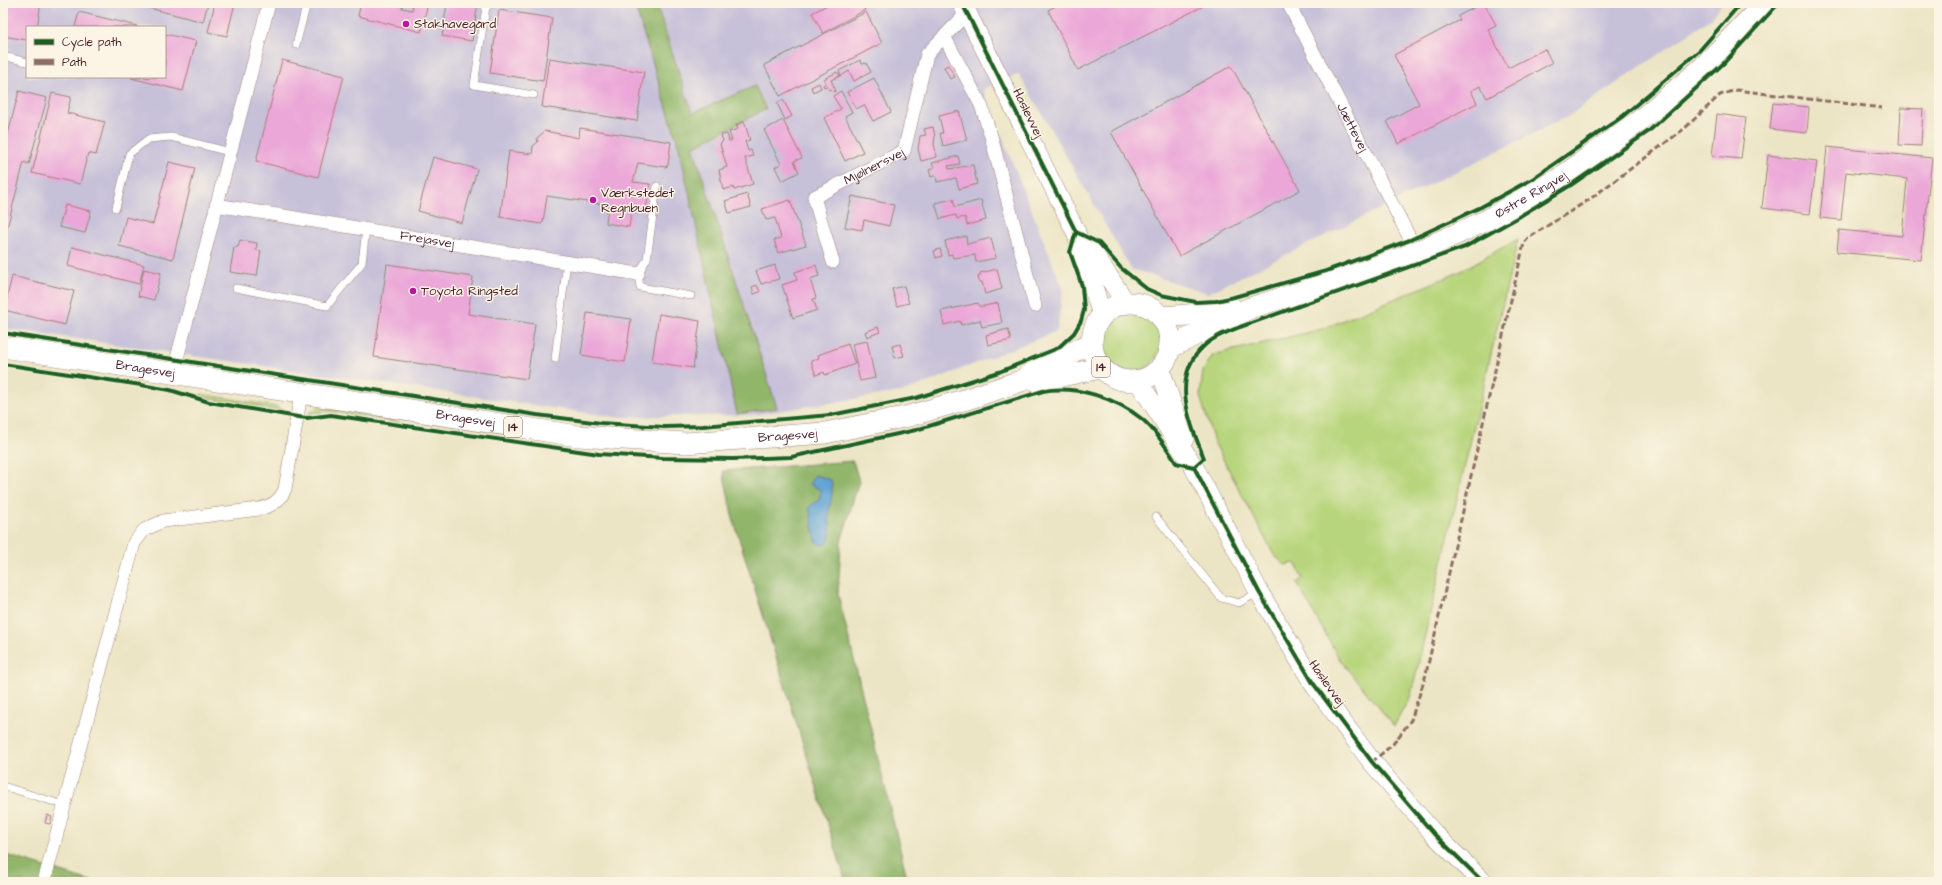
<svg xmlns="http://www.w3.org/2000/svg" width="1942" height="885" font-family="'Architects Daughter',sans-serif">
	<rect width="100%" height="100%" fill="#fcf5e5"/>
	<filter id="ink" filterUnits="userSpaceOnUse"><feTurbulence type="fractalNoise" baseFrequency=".025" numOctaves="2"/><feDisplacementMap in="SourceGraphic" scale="8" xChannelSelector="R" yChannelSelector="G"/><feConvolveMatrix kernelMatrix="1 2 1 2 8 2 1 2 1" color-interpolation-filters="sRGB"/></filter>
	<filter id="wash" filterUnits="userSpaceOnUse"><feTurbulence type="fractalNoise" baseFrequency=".012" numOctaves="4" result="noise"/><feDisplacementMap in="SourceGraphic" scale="16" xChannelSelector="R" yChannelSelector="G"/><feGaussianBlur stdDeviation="0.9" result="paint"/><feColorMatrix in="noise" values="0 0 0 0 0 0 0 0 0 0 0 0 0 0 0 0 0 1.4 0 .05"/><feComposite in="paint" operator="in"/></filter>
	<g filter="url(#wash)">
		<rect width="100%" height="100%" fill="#ece5c5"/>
		<path fill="#c6c0d9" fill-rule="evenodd" d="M3,3H1722L1710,19L1567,117L1208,293L1131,269L1019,74L983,89L1063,289L1057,331L906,391L753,415L615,417L3,328ZM27,27H165V77H27Z"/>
		<path fill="#b7d57b" stroke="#807a53" d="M1518,239L1411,695L1394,726L1340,660L1297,583L1303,578L1295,563L1285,565L1274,555L1214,442L1200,396L1203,371L1213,355L1322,329L1457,273Z
			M1104 343a28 28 0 1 1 56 0a28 28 0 1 1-56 0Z
			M201,394L277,407L285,412L200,397Z
			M321,407L352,411L402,423L328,411L308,414L312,410Z"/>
		<path fill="#91b66b" stroke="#6e6a4b" d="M634,3H656L692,113L755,86L766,109L693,147L777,408L737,414L679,147Z
			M853,461L859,481L841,542L838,594L908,882H846L733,519L723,471Z
			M3,854L94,882H3Z"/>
		<path fill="#5fa3d4" stroke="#546180" d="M815,475L831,480C834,495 831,497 829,511C828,525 834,530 827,544L821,545L816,541L809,507L819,500L821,490L809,484Z"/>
		<g id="blocks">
			<path fill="#eba7d8" d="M3,3H41L37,27H27V40L3,36Z
				M130,3H208L203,22Z
				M215,3H235L227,36L208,32Z
				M361,3H403L402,8L412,10L413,3H428L421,32L358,16Z
				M447,3H478L472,41L442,36Z
				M831,3H861L865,10L823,33L812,13Z
				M1061,3H1209L1078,70L1048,10Z
				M1483,3H1484L1496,25L1488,29L1508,68L1545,49L1552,63L1487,98L1480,86L1471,91L1477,103L1398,144L1387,121L1419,104L1394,55L1460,20L1458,16Z
				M499,10L552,18L543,81L490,73Z
				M79,12L137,26V27H75Z
				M866,12L882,43L780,96L764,65Z
				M165,34L196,41L183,91L131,78L165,77Z
				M549,58L644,72L637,121L542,107Z
				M282,60L344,76L318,177L256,161Z
				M860,60L862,64L866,63L871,72L854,81L849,71L841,76L839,71Z
				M948,65L955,77L950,79L944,67Z
				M1231,66L1300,190L1179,256L1111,132Z
				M837,72L840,76L831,80L836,91L833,92L831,89L829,90L827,86L824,87L823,85L826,83L824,79Z
				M874,78L891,112L873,121L864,105L856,109L847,92Z
				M819,83L821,88L813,92L811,87Z
				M19,91L47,98L29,164L24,162L5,236H3V154Z
				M841,91L852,112L845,116L863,152L845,161L824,118L841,109L833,96Z
				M52,93L71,97L67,113L105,122L96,155L88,153L80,184L32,173Z
				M783,100L792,116L785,120L777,103Z
				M1773,103L1809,107L1807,133L1770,129Z
				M1901,108L1923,109L1921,146L1899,145Z
				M959,111L967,140L943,146L940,133H943L939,116Z
				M1717,114L1746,118L1741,159L1712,156Z
				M783,120L802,158L794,161L799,172L782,181L775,167L781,164L764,130Z
				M744,121L750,140L745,141L748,151L751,150L753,156L745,158L753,184L734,190L733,187L723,190L719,170L727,167L720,144L723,141L721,135L727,134L729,141H732L729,132L738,129L736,125Z
				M933,127L935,137L934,144L937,157L921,161L918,149L920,136L926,135L924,129Z
				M580,128L671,142L668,165L666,167L638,163L633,182L650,184L646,211L632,209L629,227L606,223L608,205L547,196L543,222L541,224L500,217L509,151L532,154L533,146L538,142L537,138L545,131L579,138Z
				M1827,147L1932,158L1921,260L1837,252L1839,230L1902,236L1907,179L1846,172L1841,220L1820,218Z
				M1768,155L1817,161L1810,214L1762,208Z
				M958,156L960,164L948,166L949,169L973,165L977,184L959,189L956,178L937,182L936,175L931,177L929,170L934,168L932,163Z
				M433,157L477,169L462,223L418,211Z
				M169,162L195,168L173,259L119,246L126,217L153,224Z
				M747,194L751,207L729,213L725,201Z
				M852,196L894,205L889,226L864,220L862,230L845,227Z
				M953,199L955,207L981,200L986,220L967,225L965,217L957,219L956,215L940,219L935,203Z
				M790,200L806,245L778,253L774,240L781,238L775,218L766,220L762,209Z
				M65,205L91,211L85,233L59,227Z
				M966,236L967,244L991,238L996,258L976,262L975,255L953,258L952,254L948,255L945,241Z
				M240,240L257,243L256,250L261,251L257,276L230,272L234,247H238Z
				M72,247L144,265L139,284L68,266Z
				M940,249L942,256L936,258L934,251Z
				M387,264L473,277L468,314L535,324L527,379L374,357Z
				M775,265L779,279L761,284L756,271Z
				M816,265L819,276L810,279L816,298L813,299L817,310L793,318L782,285L797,280L795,272Z
				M144,269L161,273L154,300L138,296Z
				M997,269L1002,289L985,294L982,282H979L978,276H980V273Z
				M12,276L74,291L65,325L4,310Z
				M757,285L760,292L754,294L752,287Z
				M904,286L909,303L897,306L892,289Z
				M978,303L980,307L998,303L1002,323L982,327L980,320L961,325L960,321L944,325L941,311Z
				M587,313L631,319L625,362L581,355Z
				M659,314L700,321L693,368L652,362Z
				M878,327L880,332L867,337L865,332Z
				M1008,329L1011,340L988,345L986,335Z
				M867,341L875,378L860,381L852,344Z
				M848,344L855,364L825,375L824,372L816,375L811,361L819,358L818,355Z
				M900,344L904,356L895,358L892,346Z
				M47,815L52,817L50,824L45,823Z"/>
		</g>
	</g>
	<g filter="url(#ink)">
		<use href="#blocks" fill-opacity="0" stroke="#9b8278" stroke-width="1"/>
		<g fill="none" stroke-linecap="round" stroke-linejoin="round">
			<defs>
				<path id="lane" d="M492,3L486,7L474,85L534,95
					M296,45L307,3
					M3,56L27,62
					M657,186L647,259L638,274L640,287L691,296
					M116,208L129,154L148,139L171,137L230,152
					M236,288L327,306L362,263L366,229
					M555,359L567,261
					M1156,517L1221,598L1239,603L1259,592
					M3,786L64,805"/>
				<g id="street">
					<path id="s1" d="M1288,3L1417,252"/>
					<path d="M944,36L981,105L991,136L1035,306"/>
					<path id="s2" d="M216,205L638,274"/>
					<path id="s3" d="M833,262L814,197L904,151L927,54L967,13"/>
					<path d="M173,374L269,3"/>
					<path d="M44,882L134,543L144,530L163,521L259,509C272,506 280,501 285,489L301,394"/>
				</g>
				<path id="secondary" d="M962,3L1076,232L1102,315
					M1083,243L1094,255L1126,303
					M1160,369L1184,439
					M1138,381L1194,467L1259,592L1313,683L1372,762L1434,834L1483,882"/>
				<g id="primary">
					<circle cx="1131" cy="342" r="39"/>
					<path d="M1162,317L1199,314L1232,308"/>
					<path id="s4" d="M3,347L578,436L685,443L825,433L909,416L964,400L1021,381L1034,372L1091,343"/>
					<path id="s5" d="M1171,347L1250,308L1340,280L1417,252L1487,220L1560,178L1639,121L1701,69L1765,3"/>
					<path d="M1036,381L1101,368"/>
				</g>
			</defs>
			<use href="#lane" stroke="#9b8278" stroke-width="8"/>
			<use href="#street" stroke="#9b8278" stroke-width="14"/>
			<use href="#secondary" stroke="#9b8278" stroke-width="20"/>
			<use href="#primary" stroke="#9b8278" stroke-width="22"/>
			<use href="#lane" stroke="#fff" stroke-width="7"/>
			<use href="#street" stroke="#fff" stroke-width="13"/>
			<use href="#secondary" stroke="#fff" stroke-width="19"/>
			<use href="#primary" stroke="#fff" stroke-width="21"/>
			<path stroke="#8d6e63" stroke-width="3" stroke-dasharray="6 3" stroke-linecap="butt" d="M1372,762L1393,744L1411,720L1425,678L1524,243L1528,238L1590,199L1684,129L1720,95L1736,90L1882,108"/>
			<defs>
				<path id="cycleway" d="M962,3L1076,232
					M1076,232L1099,243L1121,268L1147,289L1161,295L1196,302L1216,301L1234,297L1326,271L1410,240L1481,207L1534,178L1623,116L1700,50L1741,3
					M3,333L537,415L601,423L664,427L703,426L831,415L916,398L999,372L1058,348L1074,333L1081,321L1084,310L1082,286L1070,252L1076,232
					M3,364L141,385L170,390L209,402L298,417L307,418L331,415L599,454L663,458L733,459L791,457L916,430L1043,391C1076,385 1116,398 1142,419C1156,431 1167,448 1176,463L1194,467
					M1194,467L1204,458C1190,423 1170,378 1203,347C1213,337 1228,332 1240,327L1465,247L1517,218L1571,185L1649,131L1724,63L1779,3
					M1194,467L1259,592L1313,683L1372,762L1434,834L1483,882"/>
			</defs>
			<use href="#cycleway" stroke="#fcf5e5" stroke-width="6"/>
			<use href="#cycleway" stroke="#1b5e20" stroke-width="4"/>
		</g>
	</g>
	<g fill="#b5179e" stroke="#fcf5e5" stroke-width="1.5">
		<circle cx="406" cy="24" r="4"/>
		<circle cx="593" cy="200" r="4"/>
		<circle cx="413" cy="291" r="4"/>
	</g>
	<g text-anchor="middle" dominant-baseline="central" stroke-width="3" stroke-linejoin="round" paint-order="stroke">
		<g fill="#fcf5e5" stroke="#7f5f63" stroke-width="1">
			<rect x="1092" y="357" width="18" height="20" rx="3"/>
			<rect x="504" y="417" width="18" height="20" rx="3"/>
		</g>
		<g font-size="12" font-weight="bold" fill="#4a1f2b">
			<text x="1101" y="367">14</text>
			<text x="513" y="427">14</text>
		</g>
		<g font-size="13" fill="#4a1f2b" stroke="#fcf5e5" text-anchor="start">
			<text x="414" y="24">Stakhavegård</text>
			<text x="601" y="193">Værkstedet<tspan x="601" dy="15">Regnbuen</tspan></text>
			<text x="421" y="291">Toyota Ringsted</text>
		</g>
		<g font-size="13" fill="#4a1f2b" stroke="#fcf5e5">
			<text transform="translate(1028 113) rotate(64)">Haslevvej</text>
			<text stroke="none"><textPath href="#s1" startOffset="140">Jættevej</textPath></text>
			<text stroke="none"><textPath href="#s3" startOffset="135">Mjølnersvej</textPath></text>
			<text stroke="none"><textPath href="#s5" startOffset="392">Østre Ringvej</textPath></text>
			<text stroke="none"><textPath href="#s2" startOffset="214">Frejasvej</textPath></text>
			<text stroke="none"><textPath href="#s4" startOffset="144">Bragesvej</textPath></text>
			<text stroke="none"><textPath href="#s4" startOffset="468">Bragesvej</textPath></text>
			<text stroke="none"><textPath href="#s4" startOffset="792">Bragesvej</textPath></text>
			<text transform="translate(1327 683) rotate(55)">Haslevvej</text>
		</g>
	</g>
	<rect width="1942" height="885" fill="none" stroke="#fcf5e5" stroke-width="16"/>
	<rect x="26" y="26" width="140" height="52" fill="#fcf5e5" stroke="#b59f9b"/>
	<rect x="34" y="39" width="20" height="6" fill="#1b5e20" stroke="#b59f9b"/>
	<text x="62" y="46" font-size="12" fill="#4a1f2b">Cycle path</text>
	<rect x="34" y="59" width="20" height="6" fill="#8d6e63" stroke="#b59f9b"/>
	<text x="62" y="66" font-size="12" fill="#4a1f2b">Path</text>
</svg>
